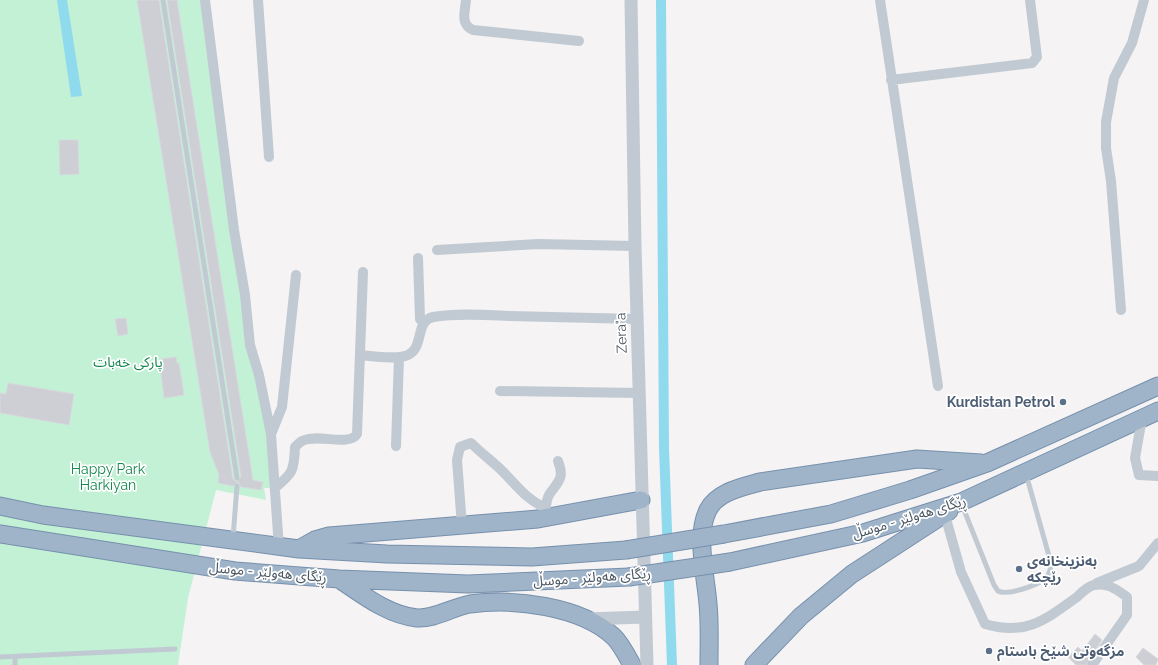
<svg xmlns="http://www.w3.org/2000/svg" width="1158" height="665" font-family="Raleway,'Noto Sans Arabic',sans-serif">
	<rect width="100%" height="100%" fill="#f5f3f3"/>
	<path fill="#c3f1d5" d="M0,0H203L275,488H264L266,500L216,490L188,598L178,665H0Z"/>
	<path fill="#90daee" d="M57,0H67L82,96L71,97Z"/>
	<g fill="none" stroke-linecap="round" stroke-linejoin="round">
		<path stroke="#90daee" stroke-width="10" d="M661,0L664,448L672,665"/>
	</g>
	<path fill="#cdcfd5" stroke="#d7d9de" d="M137,0H159L233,479L237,482L241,477L167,0H177L253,480L263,482L261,490L241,487L238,482L233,486L218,483L219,475L210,452Z
		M59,140H78L79,174L60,175Z
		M126,318L128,334L118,336L115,319Z
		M176,357L177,363H179L184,395L164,398L160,365H162L161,359Z
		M8,383L74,394L69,425L0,413V393L6,394Z
		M1095,634L1102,640L1086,665H1076L1068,657L1078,647L1082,651Z
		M1143,648L1158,659L1156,665H1144L1136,657Z"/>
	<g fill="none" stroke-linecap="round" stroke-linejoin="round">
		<defs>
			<path id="trunk" d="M0,506L43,515L299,549L387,554L532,557L626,550
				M0,534L235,571L339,579L468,584L629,577
				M724,534L831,514L910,490L987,463L1158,386
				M299,549L315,540L329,536L538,519L641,500
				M730,562L863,533L961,502L1158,411
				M339,579C363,595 388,615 417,618C435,619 453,607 470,604C513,598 581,606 614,637C621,644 627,656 632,665
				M709,665C709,645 710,624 708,604C706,577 695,535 708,510C717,492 742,487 760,482L917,459L981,463
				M754,665L801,616L852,574L949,511"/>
		</defs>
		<use href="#trunk" stroke="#7690ad" stroke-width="19"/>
		<path stroke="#c1cad2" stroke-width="5" d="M163,0L237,478
			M962,505L994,585L998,591C1007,596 1039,585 1046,578C1050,573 1051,569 1051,563L1026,474
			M233,538L237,486
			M0,657L175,649
			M15,657V665"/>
		<path stroke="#c1cad2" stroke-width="10" d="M205,0L234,230L245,295L250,345L259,375L271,434L279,548
			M258,0L269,157
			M466,0C465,12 460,24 473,30L579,41
			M880,0L938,386
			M891,80L1032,63L1037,57L1030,0
			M437,250L538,244L635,246
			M418,258L420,319L423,323
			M1121,310L1111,181L1106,148V122L1114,78L1132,43L1144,0
			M360,355C372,356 398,360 408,355C424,348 415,321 433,317C458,313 485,315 509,316C552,317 594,318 637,319
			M500,391L639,393
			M1142,418L1135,458L1139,475L1158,476
			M271,434L282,407L296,275
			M396,446L399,357
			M275,488C293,473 294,471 295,447C297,445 300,442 302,441C317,433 349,447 357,434L363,272
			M545,514C546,508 546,500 549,495C558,481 565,479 558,461
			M945,515L961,572L985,624C1026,636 1045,620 1077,597C1081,593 1089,586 1094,585C1108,582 1117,590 1127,597V615L1092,665
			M462,526L457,460L460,447L471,443C479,451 488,458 497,466C513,480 524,499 546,508
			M1097,583L1139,566L1158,543"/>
		<path stroke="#c1cad2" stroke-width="13" d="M631,0L635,246L647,665
			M587,619L645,617"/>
		<use href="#trunk" stroke="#9fb4c9" stroke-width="17"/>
		<defs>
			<path id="trunk-bridge" d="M626,550L724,534
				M629,577L730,562"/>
		</defs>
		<use href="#trunk-bridge" stroke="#7690ad" stroke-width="19" stroke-linecap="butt"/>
		<use href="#trunk-bridge" stroke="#9fb4c9" stroke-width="17"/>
	</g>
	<g fill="#5c6f8a" stroke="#fff" stroke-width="1.5">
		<circle cx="1063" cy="402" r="4"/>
		<circle cx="1019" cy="569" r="4"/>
		<circle cx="989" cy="651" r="4"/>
	</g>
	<g text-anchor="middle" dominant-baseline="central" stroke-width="3.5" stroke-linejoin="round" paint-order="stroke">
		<g font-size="14" fill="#4a5661" stroke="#fff">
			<text transform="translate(621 333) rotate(-92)">Zera"a</text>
			<text transform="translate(909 517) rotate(-17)">ڕێگای هەولێر - موسڵ</text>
			<text transform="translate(268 572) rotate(5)">ڕێگای هەولێر - موسڵ</text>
			<text transform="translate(592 577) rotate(-4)">ڕێگای هەولێر - موسڵ</text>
		</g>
		<g font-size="14" fill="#17864f" stroke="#fff">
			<text x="128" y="362">پارکی خەبات</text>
			<text x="108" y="469">Happy Park<tspan x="108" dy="16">Harkiyan</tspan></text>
		</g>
		<g font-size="14" font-weight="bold" fill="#4e5e75" stroke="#fff" text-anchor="start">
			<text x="1055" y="402" text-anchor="end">Kurdistan Petrol</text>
			<text x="1027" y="561">بەنزینخانەی<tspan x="1027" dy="16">رێچکە</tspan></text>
			<text x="997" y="651">مزگەوتی شێخ باستام</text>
		</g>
	</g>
</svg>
